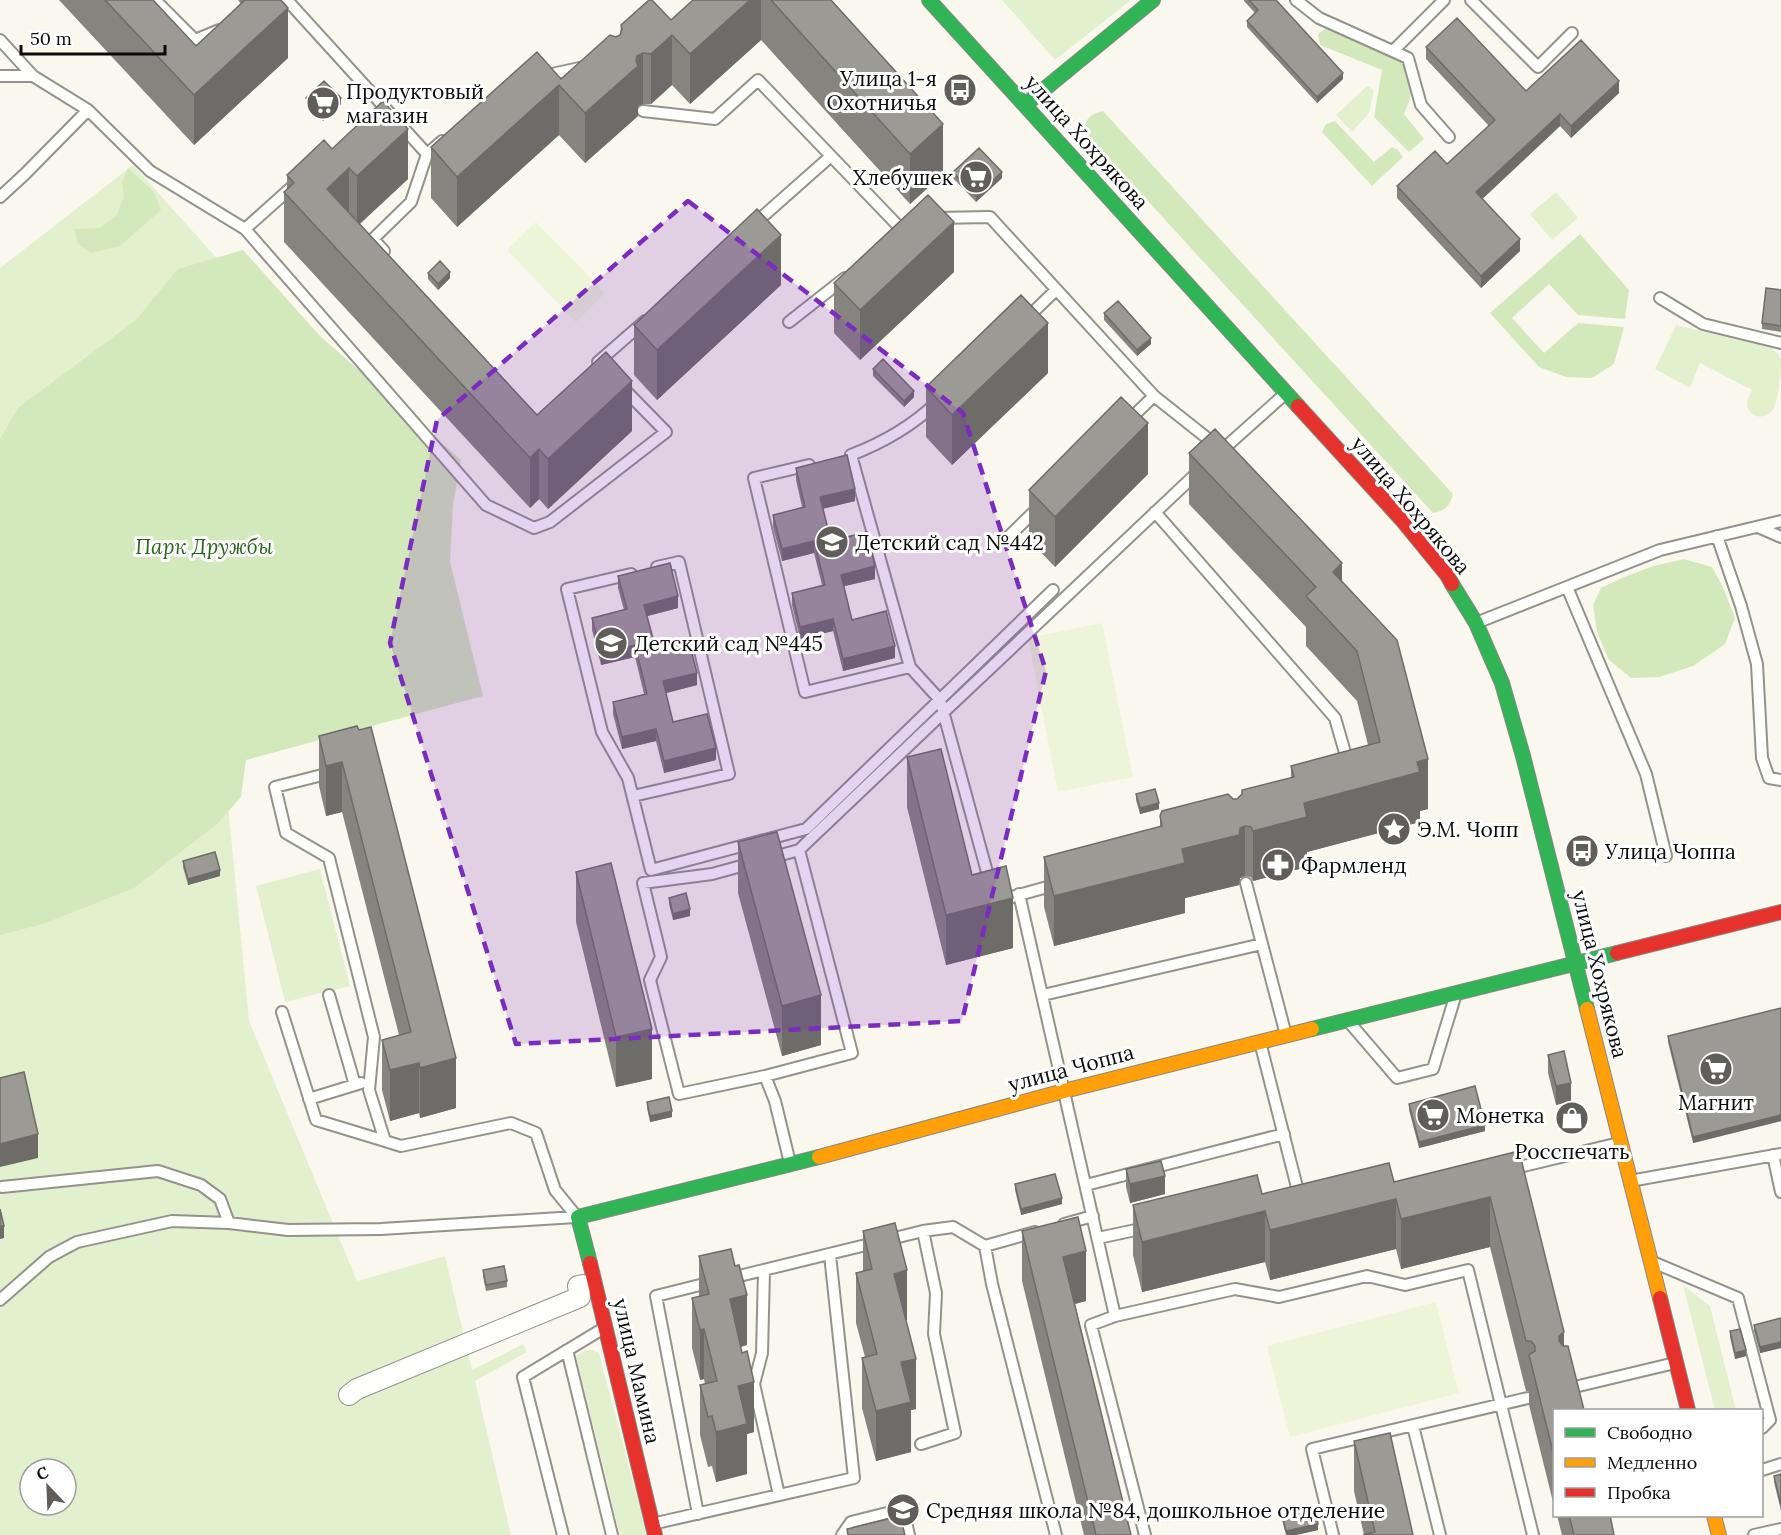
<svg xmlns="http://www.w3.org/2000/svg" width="1781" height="1535" font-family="Lora,serif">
	<rect width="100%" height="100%" fill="#faf8ee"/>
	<path fill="#e3f0cd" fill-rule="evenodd" d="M1002,0H1131L1055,60Z
		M1367,86L1374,90L1369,113L1352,132L1336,115Z
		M133,165L404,466L223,753L249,1021L357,1281L445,1256L472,1370L523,1344L527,1352L475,1381L511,1535H0V268ZM30,1469H66V1505H30Z
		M1556,192L1578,218L1552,240L1530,214Z
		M1676,325L1771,348C1775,351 1779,354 1781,359C1781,370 1779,401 1772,411C1764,421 1748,417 1747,404C1747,399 1750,394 1752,390L1700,363L1690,388L1655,369Z
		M320,869L350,986L285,1002L256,886Z
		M1683,1285L1710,1306L1736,1410H1715Z
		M585,1350H593L599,1353L647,1535H620L576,1356Z"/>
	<path fill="#d3e9bb" d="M1328,27L1399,57L1409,69L1412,84L1410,99L1404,114L1424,139L1409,152L1374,117L1382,70L1320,45L1318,34Z
		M1103,111L1453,494C1450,506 1445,511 1433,513L1083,130C1086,118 1091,114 1103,111Z
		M1335,121L1374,162L1392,147L1398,150L1403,157L1372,186L1322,132L1326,124Z
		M128,168L154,192L161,210L120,246L91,253L77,243L75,229L100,228L117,215L124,196L122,182Z
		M1580,234L1629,290L1625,319L1578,315L1549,284L1512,318L1544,353L1578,323L1624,327L1614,364L1592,378L1566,377L1539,367L1490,313Z
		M243,250L320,336L461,460L453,505L450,562L483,696L246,760L241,797L217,824L134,888L43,924L0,935V439L18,408L136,320L178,269Z
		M1684,559L1712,567L1723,587L1735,618L1725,644L1693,666L1659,677L1631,678L1609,660L1597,632L1593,605L1601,588L1624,577L1653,566Z"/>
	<path fill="#edf4d7" d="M536,222L605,293L576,322L507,250Z
		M1102,623L1133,777L1058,792L1028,638Z
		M1436,1302L1459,1393L1290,1437L1267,1346Z"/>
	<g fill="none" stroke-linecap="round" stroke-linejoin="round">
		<defs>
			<path id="lane" d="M155,0L195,40L219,30
				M287,0L427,154
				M1296,0L1319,18L1408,58L1421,105L1449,137
				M1471,0L1538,67L1572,33
				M0,40L33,76
				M1393,51L1444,0
				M0,76H33L88,110L150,171L245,229
				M543,76L584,67
				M643,111L715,119L758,80L831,156
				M293,186L245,229L486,505L534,528L550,522L666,432L623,388
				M0,197L25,174L88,110
				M936,218L990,217L1154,396L1217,446
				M753,225L831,156L904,232
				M384,251L373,239L411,202L427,154L442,141
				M1660,298L1703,324L1781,343
				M1026,319L1056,290
				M789,322L845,278
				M598,362L645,321
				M936,403C912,426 882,443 851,455L910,667L940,700L990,883
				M1128,421L1154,396
				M1220,452L1286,393
				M809,465L754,478L805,692L910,667
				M1155,512L1335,718L1348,763
				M1758,527L1781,537
				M1717,536L1741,606L1757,664L1762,758L1769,778L1781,780
				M1005,540L1039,507
				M631,574L567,589L602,732L628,778L651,870L806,829L1053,590
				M1567,587L1646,774L1666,856
				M1476,623L1660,550L1781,521
				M330,773L275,787L286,833L329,858L374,1037L369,1090L385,1141L401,1146L511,1123L536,1133L555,1190L577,1217
				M633,796L729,774L679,562L657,567
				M770,858L799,850L944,712L1199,471
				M752,863L712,874L643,883L661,957L650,980L679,1094L765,1076L775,1101L790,1163
				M1246,883L1286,1035
				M1019,894L1115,1316L1091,1325L1145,1535
				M1001,900L1058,884
				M329,995L355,1085
				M1043,995L1262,944
				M282,1012L316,1120L385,1141
				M1349,1022L1397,1078L1433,1069L1455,997
				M1260,1042L1300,1199
				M765,1076L852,1053L799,850
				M309,1099L361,1083
				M1773,1155L1781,1192
				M1511,1169L1619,1143
				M1630,1181L1781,1154
				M1086,1185L1284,1134
				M2,1187L158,1171L201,1185L220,1199L229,1223
				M1064,1224L1093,1216
				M1098,1238L1145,1228
				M985,1246L992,1284L1056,1535
				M1655,1263L1738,1298L1770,1420L1762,1428
				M764,1271L762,1353L754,1384L779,1495
				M731,1278L923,1231L953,1227L985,1246L1035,1232
				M0,1300L49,1257L77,1242L172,1221L229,1223L288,1230L381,1229L576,1217
				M1115,1316L1235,1289L1279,1297L1367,1276L1405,1285L1468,1270L1533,1535
				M567,1350L612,1535
				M1566,1389L1675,1363
				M1413,1426L1440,1535
				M921,1444L955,1433L934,1334L936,1293L923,1231
				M1762,1470L1781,1464
				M698,1514L656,1296L712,1282
				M652,1524L854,1478L830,1255
				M563,1535L523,1377L604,1328
				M842,1535L851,1522L903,1509L909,1535
				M1333,1535L1312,1449L1528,1398
				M1754,1535L1781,1529"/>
			<path id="street" d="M349,1395L357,1389L580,1297L578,1286L583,1285"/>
			<path id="fast" d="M929,0L1298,406
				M1025,105L1153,0
				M1452,584L1476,623L1502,683L1523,756L1587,1009
				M1312,1029L1617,953
				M590,1263L578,1217L819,1157"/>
			<path id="slow" d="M1587,1009L1660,1298
				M819,1157L1064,1091L1312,1029
				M1714,1516L1719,1535"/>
			<path id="jam" d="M1298,406L1402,520L1447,575L1452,584
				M1617,953L1781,912
				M590,1263L655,1535
				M1660,1298L1688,1410"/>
		</defs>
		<use href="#lane" stroke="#93928d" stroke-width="14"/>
		<use href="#street" stroke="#93928d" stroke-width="22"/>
		<use href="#fast" stroke="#898884" stroke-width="16"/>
		<use href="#slow" stroke="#898884" stroke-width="16"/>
		<use href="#jam" stroke="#898884" stroke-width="16"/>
		<use href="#lane" stroke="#fefefc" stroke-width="10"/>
		<use href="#street" stroke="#fefefc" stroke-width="20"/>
		<use href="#fast" stroke="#30b455" stroke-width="14"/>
		<use href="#slow" stroke="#ff9f0a" stroke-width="14"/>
		<use href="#jam" stroke="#e5322d" stroke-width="14"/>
	</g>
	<path fill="#86847f" d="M59,0H153L196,46L241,4L238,0H281L288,58L194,145Z
		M693,0H831L943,174L910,204L761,40L690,104L672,85L651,104H643L638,106V116L585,163L559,135L457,227L431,198V147L561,79L616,37L620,35L621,25L671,20Z
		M1244,0H1276L1343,79L1317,103L1247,27V21L1255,13L1244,1Z
		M1426,47L1526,91L1619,93L1571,138L1560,126L1482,199L1520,251L1481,288L1397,198V186L1447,164L1489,126L1426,59Z
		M306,98L341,104L323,121L306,104Z
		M332,149L408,179L360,224L537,415L632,431L548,509L539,499L530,508L284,242V192L287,190V175Z
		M953,172L1002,178L976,202L953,178Z
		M954,272L860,360L834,333V283Z
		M428,273L450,278L438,290L428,279Z
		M781,285L657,400L634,375V325Z
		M1781,290V332L1762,329V323Z
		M1104,313L1151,344L1137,356L1104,320Z
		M873,369L914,397L904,407L873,376Z
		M1048,373L952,465L926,437V387Z
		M1189,453L1342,582L1428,809L1420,811V822L1307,852V867L1253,881L1251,877L1245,876L1240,878L1239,885L1185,898V913L1054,946L1044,907V857L1160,827V816L1233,799H1237L1291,778V766L1368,745L1357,701L1306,646V627L1189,504Z
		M796,468L855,501L823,509L831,541L875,579L844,586L852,620L895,658L843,671L833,631L800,639L792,605V593L822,585L814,553L782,561L773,527V515L802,507L796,480Z
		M1148,474L1055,567L1029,540V490Z
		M618,576L678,608L647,616L655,646L697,685L665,693L673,722L716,760L664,773L656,741L622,749L613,714V702L644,694L635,657L601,665L592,630V618L624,610L618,588Z
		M357,726L456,1108L420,1118L419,1113L390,1121L382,1090V1040L399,1035L342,812L326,816L319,786V736Z
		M907,757L972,875L1013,948L946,965L907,807Z
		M1136,794L1159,809L1140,814L1136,800Z
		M738,842L821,1045L782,1056L738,893Z
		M183,861L220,876L188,885L183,867Z
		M576,872L652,1079L616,1087L576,922Z
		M669,898L690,916L673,920L669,904Z
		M1781,1008V1121L1693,1143L1668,1042V1036Z
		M1548,1055L1571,1101L1556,1105L1548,1073Z
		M647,1102L672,1117L650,1122L647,1108Z
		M1409,1104L1485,1131L1419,1148L1409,1110Z
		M1519,1151L1554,1410V1506L1529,1405V1391H1526L1490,1247L1401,1269L1396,1249L1270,1280L1265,1262L1142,1292L1133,1255V1205L1262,1194L1394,1182Z
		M1126,1169L1165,1194L1130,1203L1126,1187Z
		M1015,1184L1062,1204L1021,1215L1015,1190Z
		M863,1231L907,1320L906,1321L916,1409L911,1410V1452L876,1461L862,1408V1358L865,1357L856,1323V1273L863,1272Z
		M1022,1231L1086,1301L1075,1304L1131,1535H1084L1022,1281Z
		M699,1256L747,1345L741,1347L754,1432L747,1434V1474L716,1482L712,1466L708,1467L700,1435V1385L705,1384L704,1379L700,1380L692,1348V1298L699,1297Z
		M483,1270L507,1281V1287L486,1291L483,1276Z
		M1781,1318V1348L1760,1353L1754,1331V1325Z
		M1730,1331L1746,1356L1735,1359L1730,1337Z
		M1354,1441L1413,1535H1364L1354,1491Z
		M1781,1474V1511L1774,1482V1476Z
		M1282,1514L1318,1530L1296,1535H1286L1282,1520Z
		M1557,1515H1610L1614,1535H1562Z"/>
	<path fill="#6d6c68" d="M750,0H761V40L690,104V54Z
		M288,8V58L194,145V95Z
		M672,35V85L651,104V54Z
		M643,53V104L638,106V116L585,163V113L636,61L637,56Z
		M1343,73V79L1317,103V97Z
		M1619,81V93L1571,138V126Z
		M559,85V135L457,227V177Z
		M341,98V104L323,121V115Z
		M1560,114V126L1476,205V192Z
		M943,124V174L910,204V154Z
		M408,129V179L357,226V176Z
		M349,168V218L327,239V189Z
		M1002,172V178L976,202V196Z
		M954,222V272L860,360V310Z
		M781,235V285L657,400V350Z
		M1520,239V251L1481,288V276Z
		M450,272V278L438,290V284Z
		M1048,323V373L952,465V415Z
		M1151,338V344L1137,356V350Z
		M632,381V431L548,509V459Z
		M914,391V397L904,407V401Z
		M1148,423V474L1055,567V517Z
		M539,449V499L530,508V458Z
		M855,489V501L820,509V497Z
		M814,541V553L782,561V549Z
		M1342,563V614L1333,572Z
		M875,566V579L841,587V575Z
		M678,596V608L644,617V605Z
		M833,619V631L800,639V627Z
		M635,645V657L601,665V653Z
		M895,646V658L843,671V659Z
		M697,673V685L663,694V681Z
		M656,729V741L622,749V737Z
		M716,748V760L664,773V761Z
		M1428,759V809L1420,811V822L1307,852V867L1253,881V831L1304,803L1417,762Z
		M342,762V812L326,816V766Z
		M1159,803V809L1140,814V808Z
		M1245,826V876L1240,878L1239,885L1185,898V913L1054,946V896L1240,828Z
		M220,870V876L188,885V879Z
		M1013,898V948L946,965V915Z
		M690,909V916L673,920V914Z
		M821,995V1045L782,1056V1006Z
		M652,1029V1079L616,1087V1037Z
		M456,1058V1108L420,1118V1068Z
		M419,1063V1113L390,1121V1070Z
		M1571,1083V1101L1556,1105V1086Z
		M672,1111V1117L650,1122V1116Z
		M1781,1115V1121L1693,1143V1137Z
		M1485,1125V1131L1419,1148V1142Z
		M38,1134V1158L0,1167V1144Z
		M1165,1176V1194L1130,1203V1184Z
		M1490,1197V1247L1401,1269V1219Z
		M1062,1198V1204L1021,1215V1209Z
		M1396,1199V1249L1270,1280V1230Z
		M1265,1211V1262L1142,1292V1242Z
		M0,1226H4V1238L0,1239Z
		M1086,1251V1301L1063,1307V1257Z
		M907,1270V1320L894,1324V1274Z
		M747,1295V1345L730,1349V1299Z
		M704,1329V1379L700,1380V1330Z
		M1564,1332V1382L1559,1386V1336Z
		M1781,1342V1348L1760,1353V1347Z
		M1746,1350V1356L1735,1359V1353Z
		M916,1359V1409L911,1410V1452L876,1461V1411L901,1362Z
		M754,1382V1432L747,1434V1474L716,1482V1432L738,1386Z
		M1318,1524V1530L1296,1535H1286V1531Z"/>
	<path fill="#9c9a94" stroke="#6d6c68" stroke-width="1.5" d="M105,0H153L196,46L245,0H281L288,8L194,95Z
		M649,0H652L671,20L693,0H750L690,54L672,35L651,54L643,53L637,56L636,61L638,66L585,113L559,85L457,177L431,147L537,52L561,79L610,35L616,37L620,35L622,29L621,25Z
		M771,0H831L943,124L910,154Z
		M1249,0H1276L1343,73L1317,97L1247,21L1258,10Z
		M1457,18L1526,91L1581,40L1619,81L1571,126L1560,114L1476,192L1520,239L1481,276L1397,186L1435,151L1447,164L1495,120L1426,47Z
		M324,81L341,98L323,115L306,98Z
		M383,101L408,129L357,176L349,168L327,189L537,415L606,352L632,381L548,459L539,449L530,458L284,192L294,183L287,175L324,140L332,149Z
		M979,148L1002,172L976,196L953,172Z
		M928,195L954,222L860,310L834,283Z
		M757,209L781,235L657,350L634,325Z
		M440,261L450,272L438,284L428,273Z
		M1766,288L1781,290V326L1762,323Z
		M1021,295L1048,323L952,415L926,387Z
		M1118,301L1151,338L1137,350L1104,313Z
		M883,359L914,391L904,401L873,369Z
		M1121,397L1148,423L1055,517L1029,490Z
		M1215,429L1342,563L1333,572L1397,640L1428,759L1417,762L1420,772L1304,803L1307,817L1253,831L1251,827L1245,826L1240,828L1239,835L1182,849L1185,863L1054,896L1044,857L1162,826L1160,816L1162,811L1228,794L1233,799H1237L1242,794V790L1294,777L1291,766L1380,742L1357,651L1306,596L1316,587L1189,453Z
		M847,455L855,489L820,497L831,541L867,532L875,566L841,575L852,620L886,611L895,646L843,659L833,619L800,627L792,593L825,585L814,541L782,549L773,515L805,507L796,468Z
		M670,563L678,596L644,605L655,646L688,638L697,673L663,681L673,722L707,714L716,748L664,761L656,729L622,737L613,702L647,694L635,645L601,653L592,618L627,609L618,576Z
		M357,726L359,730L371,727L456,1058L420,1068L419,1063L390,1070L382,1040L411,1032L342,762L326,766L319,736Z
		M941,749L972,875L1006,866L1013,898L946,915L907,757Z
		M1155,789L1159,803L1140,808L1136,794Z
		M777,832L821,995L782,1006L738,842Z
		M215,852L220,870L188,879L183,861Z
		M611,863L652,1029L616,1037L576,872Z
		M686,893L690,909L673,914L669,898Z
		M1781,1008V1115L1693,1137L1668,1036Z
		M1564,1051L1571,1083L1556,1086L1548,1055Z
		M24,1072L38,1134L0,1144V1078Z
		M1475,1086L1485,1125L1419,1142L1409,1104Z
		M669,1097L672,1111L650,1116L647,1102Z
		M1519,1151L1564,1332L1559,1336V1341L1563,1346H1568L1584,1410H1554V1456L1529,1355L1535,1351V1346L1531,1341H1526L1490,1197L1401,1219L1396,1199L1270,1230L1265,1211L1142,1242L1133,1205L1257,1175L1262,1194L1389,1163L1394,1182Z
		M1161,1161L1165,1176L1130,1184L1126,1169Z
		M1055,1174L1062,1198L1021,1209L1015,1184Z
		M0,1209L4,1226H0Z
		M1078,1217L1086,1251L1063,1257L1131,1535H1096L1022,1231Z
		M895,1223L907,1270L894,1274L916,1359L901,1362L911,1402L876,1411L862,1358L877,1354L856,1273L872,1269L863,1231Z
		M731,1249L735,1266L739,1265L747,1295L730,1299L742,1353L747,1351L754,1382L738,1386L747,1424L716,1432L712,1416L708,1417L700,1385L717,1381L704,1329L700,1330L692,1298L709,1294L699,1256Z
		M504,1266L507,1281L486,1285L483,1270Z
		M1781,1318V1342L1760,1347L1754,1325Z
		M1740,1329L1746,1350L1735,1353L1730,1331Z
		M1390,1433L1413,1535H1363L1375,1532L1354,1441Z
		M1781,1474V1505L1774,1476Z
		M1314,1506L1318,1524L1286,1531L1282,1514Z
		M1569,1515H1610L1614,1535H1574Z
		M900,1516L905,1535H848L847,1529Z"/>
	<path fill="#7b2cbf" fill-opacity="0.2" stroke="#7b2cbf" stroke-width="4.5" stroke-dasharray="12 8" stroke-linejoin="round" d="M688,201L963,413L1046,671L962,1021L516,1044L390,643L437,420Z"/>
	<defs>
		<symbol id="bus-disc" viewBox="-11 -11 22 22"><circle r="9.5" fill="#5f5e5a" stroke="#fff"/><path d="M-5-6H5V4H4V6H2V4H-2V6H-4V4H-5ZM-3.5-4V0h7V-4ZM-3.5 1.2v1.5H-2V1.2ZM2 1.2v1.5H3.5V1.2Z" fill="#fff"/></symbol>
		<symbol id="supermarket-disc" viewBox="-11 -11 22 22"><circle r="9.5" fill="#5f5e5a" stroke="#fff"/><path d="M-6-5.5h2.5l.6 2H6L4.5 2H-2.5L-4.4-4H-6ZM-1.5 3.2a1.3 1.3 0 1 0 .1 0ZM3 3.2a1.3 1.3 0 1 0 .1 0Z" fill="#fff"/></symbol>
		<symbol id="school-disc" viewBox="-11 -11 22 22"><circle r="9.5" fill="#5f5e5a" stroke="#fff"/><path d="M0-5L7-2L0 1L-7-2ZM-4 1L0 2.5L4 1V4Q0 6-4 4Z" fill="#fff"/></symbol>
		<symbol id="sight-disc" viewBox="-11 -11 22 22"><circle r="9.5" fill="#5f5e5a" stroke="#fff"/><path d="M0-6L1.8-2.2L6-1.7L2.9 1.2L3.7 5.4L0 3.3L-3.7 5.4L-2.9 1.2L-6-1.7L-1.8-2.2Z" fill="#fff"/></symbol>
		<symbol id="pharmacy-disc" viewBox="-11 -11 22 22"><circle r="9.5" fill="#5f5e5a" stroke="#fff"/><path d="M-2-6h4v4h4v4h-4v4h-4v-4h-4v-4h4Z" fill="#fff"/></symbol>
		<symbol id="shop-disc" viewBox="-11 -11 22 22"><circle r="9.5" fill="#5f5e5a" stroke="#fff"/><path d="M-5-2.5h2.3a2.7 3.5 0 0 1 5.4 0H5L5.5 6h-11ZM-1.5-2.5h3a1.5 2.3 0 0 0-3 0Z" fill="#fff"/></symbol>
	</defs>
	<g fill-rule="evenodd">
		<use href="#bus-disc" x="941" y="71" width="38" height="38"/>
		<use href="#supermarket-disc" x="304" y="84" width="38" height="38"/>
		<use href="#supermarket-disc" x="957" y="158" width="38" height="38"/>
		<use href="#school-disc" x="813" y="523" width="38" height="38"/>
		<use href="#school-disc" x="592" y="624" width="38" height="38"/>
		<use href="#sight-disc" x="1375" y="810" width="38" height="38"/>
		<use href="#bus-disc" x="1563" y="832" width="38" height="38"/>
		<use href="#pharmacy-disc" x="1259" y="846" width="38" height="38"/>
		<use href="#supermarket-disc" x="1697" y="1050" width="38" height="38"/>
		<use href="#supermarket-disc" x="1414" y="1096" width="38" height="38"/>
		<use href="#shop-disc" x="1553" y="1099" width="38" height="38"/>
		<use href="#school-disc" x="884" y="1491" width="38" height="38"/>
	</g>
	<g text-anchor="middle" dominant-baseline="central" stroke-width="6" stroke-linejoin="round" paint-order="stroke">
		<g font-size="21" fill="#0b0b0b" stroke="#fff" text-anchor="start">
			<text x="937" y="78" text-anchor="end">Улица 1-я<tspan x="937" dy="24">Охотничья</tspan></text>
			<text x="346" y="91">Продуктовый<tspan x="346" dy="24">магазин</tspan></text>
			<text x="953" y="177" text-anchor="end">Хлебушек</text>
			<text x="855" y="542">Детский сад №442</text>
			<text x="634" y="643">Детский сад №445</text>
			<text x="1417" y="829">Э.М. Чопп</text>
			<text x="1605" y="851">Улица Чоппа</text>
			<text x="1301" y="865">Фармленд</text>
			<text x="1716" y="1102" text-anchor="middle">Магнит</text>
			<text x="1456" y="1115">Монетка</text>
			<text x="1572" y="1151" text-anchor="middle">Росспечать</text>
			<text x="926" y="1510">Средняя школа №84, дошкольное отделение</text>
		</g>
		<g font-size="21" fill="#0b0b0b" stroke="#fff">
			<text transform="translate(1087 142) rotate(48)">улица Хохрякова</text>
			<text transform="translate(1411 505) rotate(50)">улица Хохрякова</text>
			<text transform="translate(1600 974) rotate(76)">улица Хохрякова</text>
			<text transform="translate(1071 1068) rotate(-15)">улица Чоппа</text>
			<text transform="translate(637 1371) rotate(77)">улица Мамина</text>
		</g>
		<g font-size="21" font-style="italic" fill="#2a651a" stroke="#fff">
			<text x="204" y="546">Парк Дружбы</text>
		</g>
	</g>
	<rect x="1553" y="1409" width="210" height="108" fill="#ffffff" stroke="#9d9d9d" stroke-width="1.5"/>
	<rect x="1565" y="1428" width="30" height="9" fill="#30b455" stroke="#9d9d9d" stroke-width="1.5"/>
	<text x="1607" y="1439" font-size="18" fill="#0b0b0b">Свободно</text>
	<rect x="1565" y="1458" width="30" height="9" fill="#ff9f0a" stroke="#9d9d9d" stroke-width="1.5"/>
	<text x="1607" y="1469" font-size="18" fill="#0b0b0b">Медленно</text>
	<rect x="1565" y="1488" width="30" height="9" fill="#e5322d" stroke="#9d9d9d" stroke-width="1.5"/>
	<text x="1607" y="1499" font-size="18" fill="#0b0b0b">Пробка</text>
	<g transform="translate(48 1487) rotate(337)"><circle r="28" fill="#ffffff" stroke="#9d9d9d" stroke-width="1.5"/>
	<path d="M0-4.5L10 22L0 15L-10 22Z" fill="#5f5e5a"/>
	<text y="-9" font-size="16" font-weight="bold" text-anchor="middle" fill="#0b0b0b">С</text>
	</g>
	<path d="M21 45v9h144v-9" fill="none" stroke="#0b0b0b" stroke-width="3"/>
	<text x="30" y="45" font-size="18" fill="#0b0b0b" stroke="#ffffff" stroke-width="4.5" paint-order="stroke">50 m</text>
</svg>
